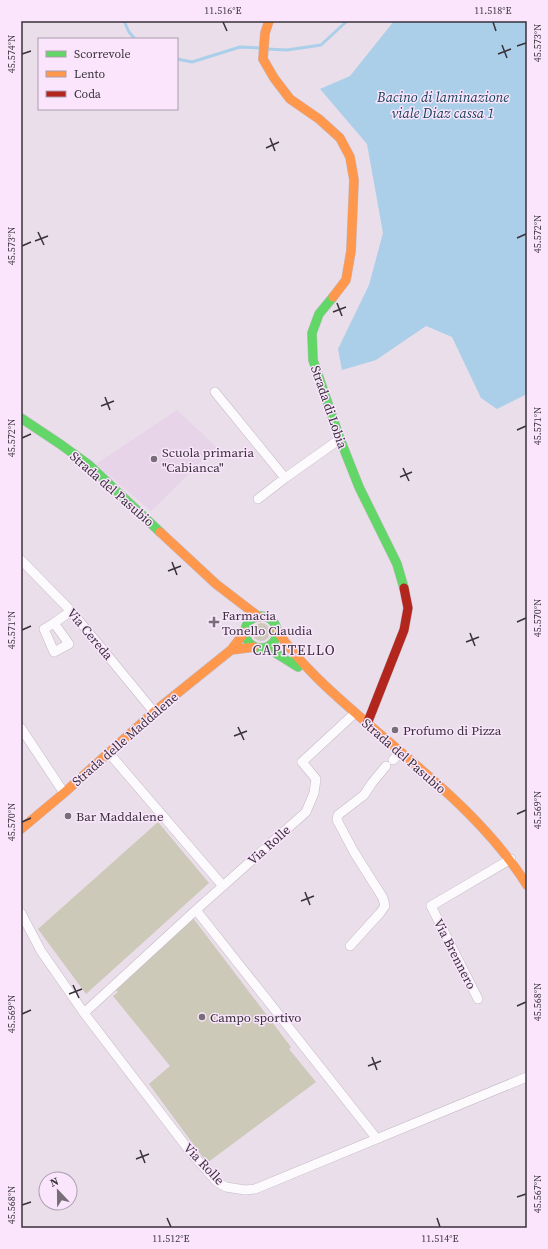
<svg xmlns="http://www.w3.org/2000/svg" width="548" height="1249" font-family="'Source Serif 4',serif">
	<rect width="100%" height="100%" fill="#e9deea"/>
	<path fill="#e7d4e9" d="M177,410L216,447L151,511L96,464Z"/>
	<path fill="#ccc9b8" d="M252 632a9 9 0 1 1 18 0a9 9 0 1 1-18 0Z
		M158,822L209,883L86,994L38,929Z
		M193,918L291,1047L289,1049L316,1082L207,1163L149,1084L170,1066L113,996L118,992L113,987Z"/>
	<path fill="#abcfe8" d="M394,21H527V394L497,409L481,398L452,337L426,326L376,360L342,370L338,349L369,285L383,233L367,144L320,89L350,76Z"/>
	<g fill="none" stroke-linecap="round" stroke-linejoin="round">
		<path stroke="#abcfe8" stroke-width="3" d="M124,21L129,32L135,39
			M266,49L287,50L321,45L347,21
			M177,59L192,62L240,47L261,48"/>
		<defs>
			<path id="street" d="M215,392L285,478
				M258,499L285,478L340,439
				M21,560L71,611L154,712
				M54,623L44,629L54,652L69,644L54,623L71,611
				M21,728L64,793
				M108,752L223,886
				M393,760L400,752
				M196,910L306,812L314,793L316,779L302,762L355,713
				M21,913L41,951L84,1013L192,1154L217,1182L226,1187L245,1190L255,1189L527,1077
				M350,946L380,913L385,906L383,898L354,852L337,820L338,815L364,795L372,783L386,766
				M478,999L431,906L511,859
				M84,1013L196,910L377,1139"/>
			<path id="fast" d="M333,297L319,314L312,333L313,360L340,439L359,487L397,564L404,588
				M21,418L60,444L89,465L160,532
				M245 632a16 16 0 1 1 32 0a16 16 0 1 1-32 0Z
				M263,648L274,652L298,667"/>
			<path id="slow" d="M269,21L265,33L263,59L274,78L290,99L319,119L340,138L350,157L354,180L351,251L346,280L333,297
				M160,532L216,584L259,617
				M277,631C300,664 329,690 359,716C418,768 484,817 527,885
				M231,650L254,647
				M21,829L64,793L154,712L231,650L245,632"/>
			<path id="jam" d="M367,724L404,630L408,608L404,588"/>
		</defs>
		<use href="#street" stroke="#c4bbc5" stroke-width="10"/>
		<use href="#fast" stroke="#c4bbc5" stroke-width="10"/>
		<use href="#slow" stroke="#c4bbc5" stroke-width="10"/>
		<use href="#jam" stroke="#c4bbc5" stroke-width="10"/>
		<use href="#street" stroke="#fcfafc" stroke-width="9"/>
		<use href="#fast" stroke="#63d668" stroke-width="9"/>
		<use href="#slow" stroke="#ff974d" stroke-width="9"/>
		<use href="#jam" stroke="#b3261e" stroke-width="9"/>
	</g>
	<path fill="none" stroke="#39313a" stroke-width="1.5" d="M223,22L227,31M493,22L496,31M502,45L507,58M517,46L526,43M22,54L31,51M498,54L511,49M270,138L275,151M266,148L279,142M38,232L44,245M517,238L526,234M35,241L48,236M22,246L31,242M337,303L342,316M333,312L346,307M105,397L110,410M101,406L114,401M517,430L526,426M22,438L31,434M403,468L409,481M400,477L412,472M172,562L177,575M168,571L181,566M517,622L526,618M22,630L31,626M470,633L475,646M466,642L479,637M238,727L244,740M234,736L247,731M517,814L526,810M22,822L31,818M305,892L310,905M301,901L314,896M73,985L79,998M69,994L82,989M517,1006L526,1002M22,1014L31,1010M372,1057L377,1070M368,1066L381,1061M140,1150L145,1163M136,1159L149,1154M517,1197L526,1194M22,1205L31,1202M167,1218L171,1227M437,1218L440,1227"/>
	<g fill="#776e78" stroke="#fae5fd" stroke-width="1.5">
		<circle cx="154" cy="459" r="4"/>
		<path d="M212 616h4v4h4v4h-4v4h-4v-4h-4v-4h4z"/>
		<circle cx="395" cy="730" r="4"/>
		<circle cx="68" cy="816" r="4"/>
		<circle cx="202" cy="1017" r="4"/>
	</g>
	<g text-anchor="middle" dominant-baseline="central" stroke-width="3" stroke-linejoin="round" paint-order="stroke">
		<g font-size="13" fill="#39313a" stroke="#fae5fd">
			<text transform="translate(329 407) rotate(71)">Strada di Lobia</text>
			<text transform="translate(112 489) rotate(41)">Strada del Pasubio</text>
			<text transform="translate(90 634) rotate(50)">Via Cereda</text>
			<text transform="translate(125 739) rotate(-41)">Strada delle Maddalene</text>
			<text transform="translate(404 756) rotate(41)">Strada del Pasubio</text>
			<text transform="translate(269 845) rotate(-42)">Via Rolle</text>
			<text transform="translate(455 954) rotate(63)">Via Brennero</text>
			<text transform="translate(204 1164) rotate(46)">Via Rolle</text>
		</g>
		<g font-size="13" fill="#39313a" stroke="#fae5fd" text-anchor="start">
			<text x="162" y="452">Scuola primaria<tspan x="162" dy="15">"Cabianca"</tspan></text>
			<text x="222" y="615">Farmacia<tspan x="222" dy="15">Tonello Claudia</tspan></text>
			<text x="403" y="730">Profumo di Pizza</text>
			<text x="76" y="816">Bar Maddalene</text>
			<text x="210" y="1017">Campo sportivo</text>
		</g>
		<g font-size="14" font-style="italic" fill="#174359" stroke="#fae5fd">
			<text x="443" y="97">Bacino di laminazione<tspan x="443" dy="16">viale Diaz cassa 1</tspan></text>
		</g>
		<g font-size="14" letter-spacing="1" fill="#39313a" stroke="#fae5fd">
			<text x="294" y="650">CAPITELLO</text>
		</g>
	</g>
	<rect width="548" height="1249" fill="none" stroke="#fae5fd" stroke-width="44"/>
	<rect x="38" y="38" width="140" height="72" fill="#fae5fd" stroke="#ad9daf"/>
	<rect x="46" y="51" width="20" height="6" fill="#63d668" stroke="#ad9daf"/>
	<text x="74" y="58" font-size="12" fill="#39313a">Scorrevole</text>
	<rect x="46" y="71" width="20" height="6" fill="#ff974d" stroke="#ad9daf"/>
	<text x="74" y="78" font-size="12" fill="#39313a">Lento</text>
	<rect x="46" y="91" width="20" height="6" fill="#b3261e" stroke="#ad9daf"/>
	<text x="74" y="98" font-size="12" fill="#39313a">Coda</text>
	<g transform="translate(58 1191) rotate(338)"><circle r="19" fill="#fae5fd" stroke="#ad9daf"/>
	<path d="M0-3L7 15L0 10L-7 15Z" fill="#776e78"/>
	<text y="-6" font-size="11" font-weight="bold" text-anchor="middle" fill="#39313a">N</text>
	</g>
	<rect x="22" y="22" width="504" height="1205" fill="none" stroke="#39313a" stroke-width="1.5"/>
	<g font-size="10" text-anchor="middle" fill="#39313a">
		<text x="223" y="14">11.516°E</text>
		<text x="493" y="14">11.518°E</text>
		<text transform="translate(537 43) rotate(-90)" y="4">45.573°N</text>
		<text transform="translate(11 54) rotate(-90)" y="4">45.574°N</text>
		<text transform="translate(537 234) rotate(-90)" y="4">45.572°N</text>
		<text transform="translate(11 246) rotate(-90)" y="4">45.573°N</text>
		<text transform="translate(537 426) rotate(-90)" y="4">45.571°N</text>
		<text transform="translate(11 438) rotate(-90)" y="4">45.572°N</text>
		<text transform="translate(537 618) rotate(-90)" y="4">45.570°N</text>
		<text transform="translate(11 630) rotate(-90)" y="4">45.571°N</text>
		<text transform="translate(537 810) rotate(-90)" y="4">45.569°N</text>
		<text transform="translate(11 822) rotate(-90)" y="4">45.570°N</text>
		<text transform="translate(537 1002) rotate(-90)" y="4">45.568°N</text>
		<text transform="translate(11 1014) rotate(-90)" y="4">45.569°N</text>
		<text transform="translate(537 1194) rotate(-90)" y="4">45.567°N</text>
		<text transform="translate(11 1205) rotate(-90)" y="4">45.568°N</text>
		<text x="171" y="1242">11.512°E</text>
		<text x="440" y="1242">11.514°E</text>
	</g>
</svg>
